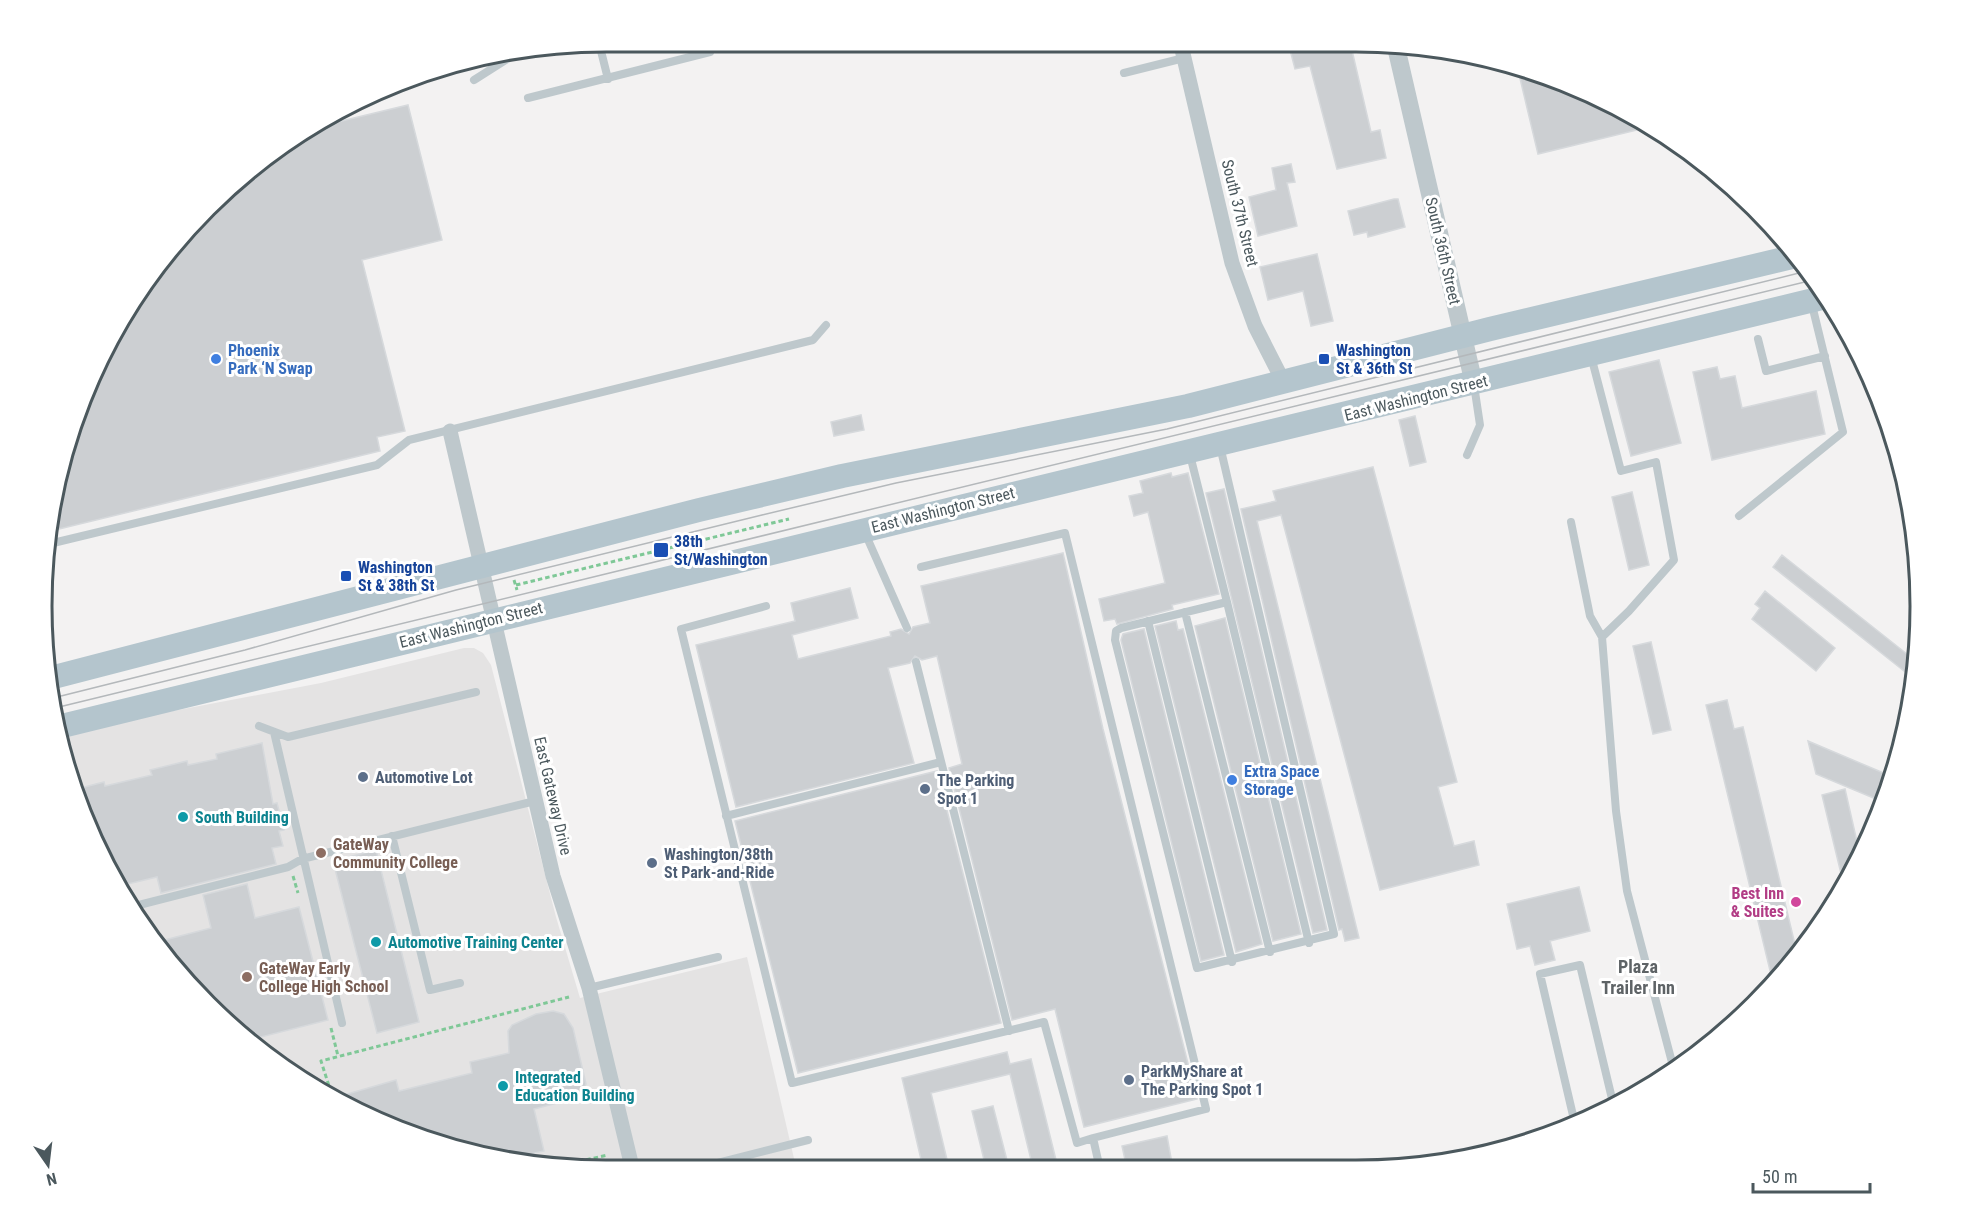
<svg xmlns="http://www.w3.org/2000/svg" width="1963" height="1213" font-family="'Roboto Condensed',sans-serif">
	<rect width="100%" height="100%" fill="#f3f2f2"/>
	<path fill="#e4e3e3" d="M464,648H474L483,653L491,665L556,917L580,998L747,957L796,1167L533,1166L391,1128L263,1055L137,920L72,788L64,737L157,714L321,683Z"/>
	<path fill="#cccfd2" stroke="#d6d9dc" stroke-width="1.5" d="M1289,46H1351L1371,132L1380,130L1386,158L1337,169L1310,66L1295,69Z
		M1518,70L1572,85L1635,121L1637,130L1538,154Z
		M408,105L442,240L362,260L405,431L377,437L380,451L55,530L72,425L137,293L263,158L325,125Z
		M1291,164L1295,182L1287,183L1297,226L1258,236L1249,197L1276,190L1272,168Z
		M1394,199H1398L1405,227L1368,237L1367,232L1354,235L1348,211Z
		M1317,254L1333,321L1311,326L1303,291L1268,300L1260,267Z
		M1659,360L1681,443L1631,456L1609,372Z
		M1717,367L1720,379L1735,376L1742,408L1816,391L1825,434L1712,460L1693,372Z
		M861,415L864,430L834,436L831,422Z
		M1415,416L1426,462L1410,466L1399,420Z
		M1373,467L1457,782L1438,787L1454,846L1474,841L1479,865L1380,890L1281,515L1257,521L1359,938L1345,941L1342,929L1339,930L1241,509L1276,501L1273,491Z
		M1171,473L1172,477L1188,473L1219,594L1172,605L1173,609L1117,624L1115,619L1104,621L1099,599L1165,583L1148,512L1134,516L1129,496L1143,493L1140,481Z
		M1224,489L1327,930L1313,933L1206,493Z
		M1632,492L1649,565L1629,570L1612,497Z
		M1063,553L1103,729L1197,1099L1084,1127L1055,1009L1012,1020L949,768L962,764L937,656L922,660L915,656L910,663L888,668L914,763L736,807L696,645L795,621L791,603L850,588L858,618L792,635L798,659L891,636L890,632L901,629L909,634L913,627L930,623L921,586Z
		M1782,555L1917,662L1914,679L1773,567Z
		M1765,591L1835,648L1816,671L1752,619L1760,608L1755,604Z
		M1225,618L1301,934L1273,941L1195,626Z
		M1176,621L1178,630L1183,629L1262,944L1236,952L1155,626Z
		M1144,629L1224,955L1201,961L1121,640L1123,634Z
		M1651,642L1671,730L1653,734L1633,646Z
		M1727,700L1734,729L1743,727L1798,957L1773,983L1706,705Z
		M1808,741L1893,777L1883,802L1816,774Z
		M262,743L273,804L277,803L284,830L279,831L283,846L272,848L276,864L161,893L157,877L120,886L73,790L104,782L105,786L152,775L150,770L187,761L188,765L217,759L216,754Z
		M937,771L1001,1023L798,1073L735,821Z
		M1845,789L1861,859L1844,886L1822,795Z
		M376,850L419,1022L377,1033L333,861Z
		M247,884L255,918L299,907L328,1020L249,1040L157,942L211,928L203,895Z
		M1579,887L1590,931L1550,941L1555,960L1535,965L1530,946L1517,949L1507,904Z
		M553,1011L564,1014L573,1028L586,1084L580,1097L534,1109L544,1151L507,1159L391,1128L337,1097L396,1080L399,1091L472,1073L470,1062L509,1053L508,1031L512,1025L536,1014Z
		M1007,1052L1010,1064L1031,1059L1058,1168H1033L1010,1074L931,1093L949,1168H923L902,1078Z
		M993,1106L1009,1168H986L972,1111Z
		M1167,1136L1173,1169H1127L1122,1146Z"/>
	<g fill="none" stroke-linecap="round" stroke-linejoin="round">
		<path stroke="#7fc897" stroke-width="3" stroke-dasharray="4.5 3" stroke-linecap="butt" d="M514,580L517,590
			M516,585L789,519
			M293,876L298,893
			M331,1028L338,1056
			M323,1089L329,1086L321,1061L569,997
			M610,1164L618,1166
			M557,1166L608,1155"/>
		<path stroke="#bec8cc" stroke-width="8" d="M599,43L608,79
			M1124,73L1184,58
			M474,80L509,58
			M528,98L710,52L708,43
			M1758,339L1766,371L1825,356
			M1591,356L1621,471L1656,462L1674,560L1629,611L1602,637L1616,811L1627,891L1674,1070
			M1220,446L1334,934L1197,968L1115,640L1116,631L1121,628L1227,602L1309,943
			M1190,455L1227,602
			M1467,455L1480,425L1474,385
			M1739,516L1843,432L1812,305
			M1571,522L1590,616L1602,637
			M865,533L907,628
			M53,543L377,465L409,440L813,340L826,325
			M921,567L1065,533L1206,1109L1093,1138L1100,1169
			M766,606L681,629L792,1083L1044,1022L1077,1143L1093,1138
			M1185,612L1270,952
			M1148,621L1232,962
			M916,662L1009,1031
			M259,726L288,737L476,692
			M274,732L342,1023
			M726,816L941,762
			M392,836L430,990L460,983
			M131,907L288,867L302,859L535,801
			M589,988L718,957
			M1574,1121L1592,1117
			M1575,1124L1540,974L1580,965L1614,1107
			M1177,1163L1179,1169
			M702,1167L808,1140"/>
		<path stroke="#bec8cc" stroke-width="15" d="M1181,45L1232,263L1255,326L1284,383
			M450,431L553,876L589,988L632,1167"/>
		<path stroke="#bec8cc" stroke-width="18" d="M1396,47L1474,384"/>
		<path stroke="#b4c5cd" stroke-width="24" d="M54,677L699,510L842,476L1188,406L1490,329L1796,256
			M62,726C649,580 1238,440 1826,297"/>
		<path stroke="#b4b8bb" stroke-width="1.5" d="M57,697L245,650L456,590L762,515L896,483L1167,429L1807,271
			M59,707L1813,280"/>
	</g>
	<g fill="#3f7fe0" stroke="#fff" stroke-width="2">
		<circle cx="216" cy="359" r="6"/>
		<circle cx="1232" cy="780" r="6"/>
	</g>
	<g fill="#1a4fb4" stroke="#fff" stroke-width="2">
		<rect x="1318" y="353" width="12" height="12" rx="3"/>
		<rect x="653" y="542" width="16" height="16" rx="3"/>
		<rect x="340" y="570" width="12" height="12" rx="3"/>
	</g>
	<g fill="#5c6f8a" stroke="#fff" stroke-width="2">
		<circle cx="363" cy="777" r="6"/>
		<circle cx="925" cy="789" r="6"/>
		<circle cx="652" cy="863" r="6"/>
		<circle cx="1129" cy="1080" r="6"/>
	</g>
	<g fill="#0f9aa8" stroke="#fff" stroke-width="2">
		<circle cx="183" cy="817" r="6"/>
		<circle cx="376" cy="942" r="6"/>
		<circle cx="503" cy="1086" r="6"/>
	</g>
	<g fill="#8d6e63" stroke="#fff" stroke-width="2">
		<circle cx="321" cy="853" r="6"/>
		<circle cx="247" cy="977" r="6"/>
	</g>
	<circle fill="#d1479c" stroke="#fff" stroke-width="2" cx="1796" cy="902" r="6"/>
	<g text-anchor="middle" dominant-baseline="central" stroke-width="6" stroke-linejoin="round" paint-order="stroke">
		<g font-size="16" fill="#4b585d" stroke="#fff">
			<text transform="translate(1240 213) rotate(76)">South 37th Street</text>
			<text transform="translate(1443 251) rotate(77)">South 36th Street</text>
			<text transform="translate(1416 398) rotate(-14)">East Washington Street</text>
			<text transform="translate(943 510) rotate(-14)">East Washington Street</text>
			<text transform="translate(471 625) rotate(-14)">East Washington Street</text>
			<text transform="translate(553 796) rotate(77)">East Gateway Drive</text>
		</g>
		<g font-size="16" font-weight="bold" fill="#366cbe" stroke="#fff" text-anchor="start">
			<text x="228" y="350">Phoenix<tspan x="228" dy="18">Park ‘N Swap</tspan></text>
			<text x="1244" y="771">Extra Space<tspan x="1244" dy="18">Storage</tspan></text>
		</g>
		<g font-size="16" font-weight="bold" fill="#164399" stroke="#fff" text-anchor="start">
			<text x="1336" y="350">Washington<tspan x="1336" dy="18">St &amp; 36th St</tspan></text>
			<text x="674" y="541">38th<tspan x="674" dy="18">St/Washington</tspan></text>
			<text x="358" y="567">Washington<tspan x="358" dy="18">St &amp; 38th St</tspan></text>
		</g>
		<g font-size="16" font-weight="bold" fill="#4e5e75" stroke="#fff" text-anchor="start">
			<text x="375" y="777">Automotive Lot</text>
			<text x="937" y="780">The Parking<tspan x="937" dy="18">Spot 1</tspan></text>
			<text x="664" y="854">Washington/38th<tspan x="664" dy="18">St Park-and-Ride</tspan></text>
			<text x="1141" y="1071">ParkMyShare at<tspan x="1141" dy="18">The Parking Spot 1</tspan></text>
		</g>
		<g font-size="16" font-weight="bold" fill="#0d838f" stroke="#fff" text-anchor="start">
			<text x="195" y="817">South Building</text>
			<text x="388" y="942">Automotive Training Center</text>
			<text x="515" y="1077">Integrated<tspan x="515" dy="18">Education Building</tspan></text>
		</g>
		<g font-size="16" font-weight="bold" fill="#785e54" stroke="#fff" text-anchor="start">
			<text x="333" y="844">GateWay<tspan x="333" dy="18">Community College</tspan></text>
			<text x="259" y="968">GateWay Early<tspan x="259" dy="18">College High School</tspan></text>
		</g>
		<g font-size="16" font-weight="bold" fill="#b23c85" stroke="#fff" text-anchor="end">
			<text x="1784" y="893">Best Inn<tspan x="1784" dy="18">&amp; Suites</tspan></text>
		</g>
		<g font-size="18" font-weight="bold" fill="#5e6366" stroke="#fff">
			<text x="1638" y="966">Plaza<tspan x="1638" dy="21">Trailer Inn</tspan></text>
		</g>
	</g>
	<path d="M0 0H1963V1213H0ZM606 52H1356A554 554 0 0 1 1910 606V606A554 554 0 0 1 1356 1160H606A554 554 0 0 1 52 606V606A554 554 0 0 1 606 52Z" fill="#fff" fill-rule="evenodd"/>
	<path fill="none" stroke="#4b585d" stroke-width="3" d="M606 52H1356A554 554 0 0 1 1910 606V606A554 554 0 0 1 1356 1160H606A554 554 0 0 1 52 606V606A554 554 0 0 1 606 52Z"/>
	<g transform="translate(48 1165) rotate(166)" stroke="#ffffff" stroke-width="4.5" paint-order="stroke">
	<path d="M0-4.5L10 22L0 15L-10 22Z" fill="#4b585d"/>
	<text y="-9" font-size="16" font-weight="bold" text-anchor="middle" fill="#4b585d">N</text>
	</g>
	<path d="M1753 1183v9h117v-9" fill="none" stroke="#4b585d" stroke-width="3"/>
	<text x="1762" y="1183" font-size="18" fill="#4b585d" stroke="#ffffff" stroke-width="4.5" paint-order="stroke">50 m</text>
</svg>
